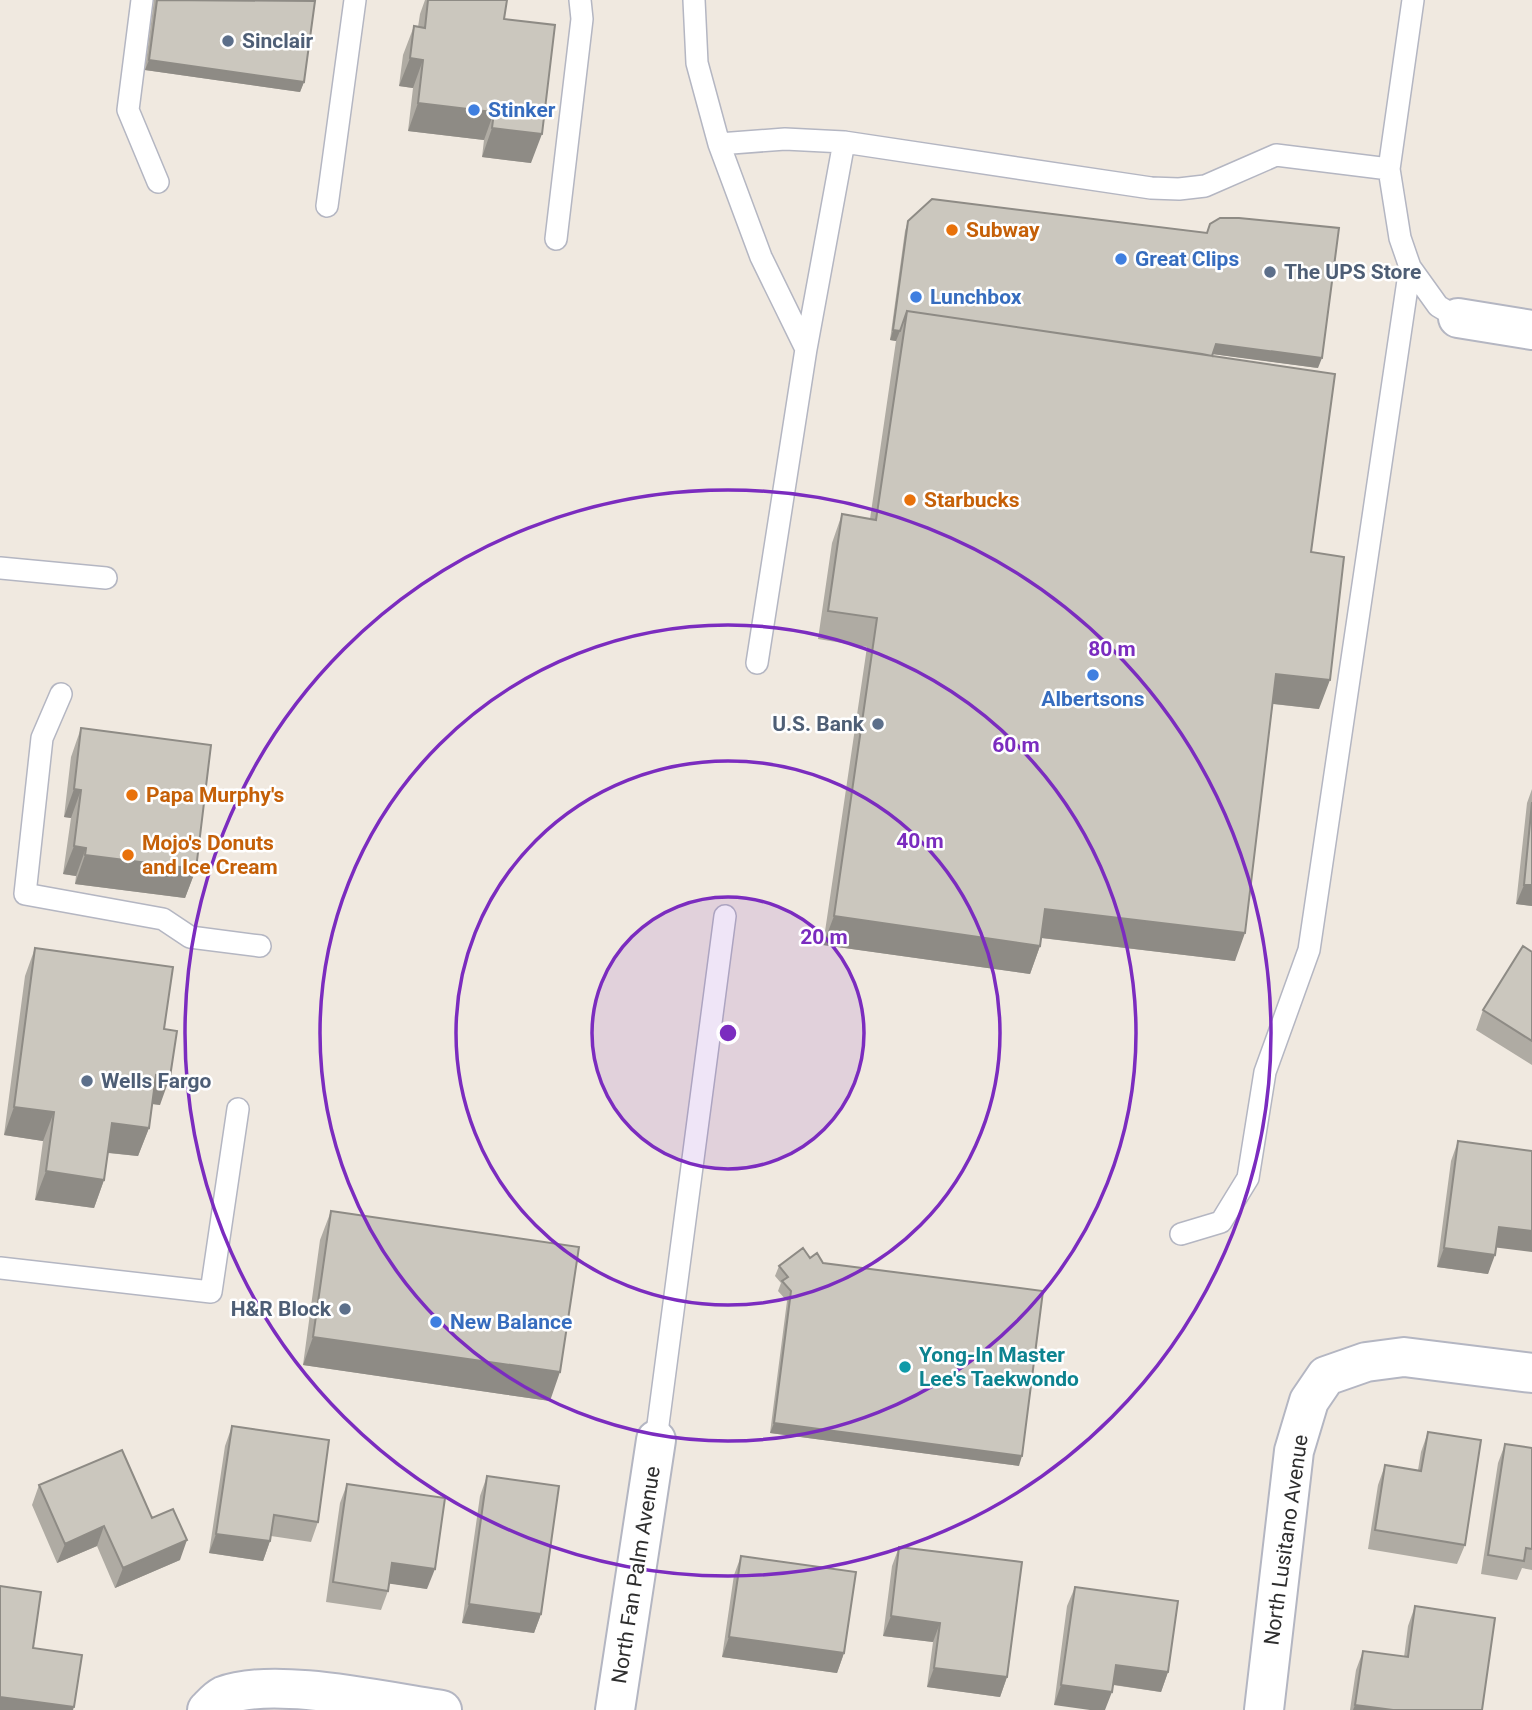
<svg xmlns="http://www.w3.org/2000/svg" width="1532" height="1710" font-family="Roboto,sans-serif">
	<rect width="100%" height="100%" fill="#f0e9e0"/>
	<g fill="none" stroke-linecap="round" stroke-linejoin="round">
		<defs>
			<path id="lane" d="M142,0L128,110L158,182
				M694,0L697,63L719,144L761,257L806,349L757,663
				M1413,0L1389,169L1400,238L1410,267L1438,306L1458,318
				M844,142L1151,188L1179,189L1205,186L1276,155L1389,169
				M719,144L785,139L844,142L806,349
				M327,206L355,0
				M556,239L582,19L580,0
				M0,568L106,578
				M61,694L42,738L25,894L163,919L190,937L260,946
				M1181,1234L1221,1222L1248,1178L1265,1072L1309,950L1410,267
				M0,1268L211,1292L238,1109
				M656,1440L725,916"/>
			<path id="street" d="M1458,318L1532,330
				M207,1710C212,1705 217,1699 223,1696C273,1676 387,1702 442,1710
				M615,1710L656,1440
				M1264,1710L1294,1451L1309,1401L1326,1376L1366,1362L1404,1357L1532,1373"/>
		</defs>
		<use href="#lane" stroke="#b4b6c2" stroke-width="24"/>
		<use href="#street" stroke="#b4b6c2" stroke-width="42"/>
		<use href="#lane" stroke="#fff" stroke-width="21"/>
		<use href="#street" stroke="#fff" stroke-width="38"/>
	</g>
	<path fill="#afaba3" d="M154,0H309L304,82L300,92L145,70Z
		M425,0H507L504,19L531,163L482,157L484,140L408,131L413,88L399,86L403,55L414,26L418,27L420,14Z
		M908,221L1318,368L1213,354L1212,356L1311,552L1319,709L1273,704L1235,961L1041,938L1040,946L1030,974L823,945L867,647L818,639L832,543L842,514L870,519L896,341L890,340L905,231Z
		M81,728L196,869L185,898L75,884L76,876L63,874L71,818L64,817L71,757Z
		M1532,789V906L1516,904L1527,803Z
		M35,948L164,1029L160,1105L152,1104L149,1128L138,1156L108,1153L104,1180L94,1208L35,1200L43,1141L4,1135L25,976Z
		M1532,952V1065L1476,1030L1483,1010Z
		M1458,1141L1496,1247L1488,1274L1437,1267L1451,1161Z
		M331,1211L550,1401L303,1365L320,1240Z
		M810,1258L823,1263L1019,1466L770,1433L787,1301L778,1291L781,1283L775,1276L779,1266Z
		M232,1426L318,1522L311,1542L271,1536L270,1541L263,1561L209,1553L225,1446Z
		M1428,1432L1465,1545L1457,1564L1368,1549L1378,1485L1385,1465L1418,1470L1421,1452Z
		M1505,1444L1532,1448V1570L1522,1568L1517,1580L1481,1574L1498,1463Z
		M487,1476L541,1614L534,1633L462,1623L480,1496Z
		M347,1484L427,1589L389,1583L388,1591L381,1610L326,1602L340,1503Z
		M39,1485L152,1518L180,1560L115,1588L97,1546L57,1563L32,1505Z
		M899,1547L1007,1677L1000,1697L927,1687L933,1642L883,1636L892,1566Z
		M741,1556L844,1653L837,1673L722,1657L734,1575Z
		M1075,1587L1168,1672L1161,1692L1113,1685L1054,1705L1067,1606Z
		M1415,1606L1482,1710H1350L1356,1670L1363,1651L1404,1657L1408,1626Z"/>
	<path fill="#8e8b85" d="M410,58L423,60L413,88L399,86Z
		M149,60L304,82L300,92L145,70Z
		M418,103L494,112L484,140L408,131Z
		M492,128L542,134L531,163L482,157Z
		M893,330L900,331L896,341L890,340Z
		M1216,344L1322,358L1318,368L1212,354Z
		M1276,674L1330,680L1319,709L1266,703Z
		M74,789L81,790L71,818L64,817Z
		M74,846L86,848L76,876L63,874Z
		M85,855L196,869L185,898L75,884Z
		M1524,885H1532V906L1516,904Z
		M1045,909L1245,933L1235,961L1034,937Z
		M834,916L1040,946L1030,974L823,945Z
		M156,1075L170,1077L160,1105L146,1103Z
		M14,1107L54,1112L43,1141L4,1135Z
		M112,1123L149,1128L138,1156L101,1152Z
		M46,1171L104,1180L94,1208L35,1200Z
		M1499,1227L1532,1231V1252L1492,1247Z
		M1444,1248L1495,1255L1488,1274L1437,1267Z
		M313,1337L560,1372L550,1401L303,1365Z
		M774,1423L1022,1456L1019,1466L770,1433Z
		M104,1526L97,1546L57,1563L65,1544Z
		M216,1534L270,1541L263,1561L209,1553Z
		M187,1540L180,1560L115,1588L123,1568Z
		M392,1563L435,1569L427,1589L385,1583Z
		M469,1604L541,1614L534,1633L462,1623Z
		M891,1616L940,1623L933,1642L883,1636Z
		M729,1637L844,1653L837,1673L722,1657Z
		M1116,1665L1168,1672L1161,1692L1109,1684Z
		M934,1668L1007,1677L1000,1697L927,1687Z
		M1061,1685L1112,1692L1105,1710H1090L1054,1705Z
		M0,1697L74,1707L73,1710H0Z
		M1355,1705L1393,1710H1353Z"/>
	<path fill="#cbc7be" stroke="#8e8b85" stroke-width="2" d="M157,0L315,1L304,82L149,60Z
		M428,0H507L504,19L555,25L542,134L492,128L494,112L418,103L423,60L410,58L414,26L425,28Z
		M932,199L1207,233L1210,224L1220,218H1239L1339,228L1322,358L1216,344L1212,356L1202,354L907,311L900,331L893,330L908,221Z
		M907,311L1335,374L1311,552L1344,557L1330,680L1276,674L1245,933L1045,909L1040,946L834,916L877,618L828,611L842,514L876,520Z
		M81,728L211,745L196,869L85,855L86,848L74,846L81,790L74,789Z
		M1532,802V885H1524Z
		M1523,946L1532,952V1041L1483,1010Z
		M35,948L173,967L164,1029L177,1031L170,1077L156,1075L149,1128L112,1123L104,1180L46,1171L54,1112L14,1107Z
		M1458,1141L1532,1151V1231L1499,1227L1495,1255L1444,1248Z
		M331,1211L579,1247L560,1372L313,1337Z
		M803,1248L810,1258L817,1253L823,1263L1043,1291L1022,1456L774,1423L791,1291L782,1281L788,1277L779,1266Z
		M232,1426L329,1440L318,1522L274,1515L270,1541L216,1534Z
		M1428,1432L1481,1440L1465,1545L1375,1530L1385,1465L1421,1471Z
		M1505,1444L1532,1448V1549L1526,1548L1524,1561L1488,1555Z
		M122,1450L152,1518L173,1509L187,1540L123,1568L104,1526L65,1544L39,1485Z
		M487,1476L559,1486L541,1614L469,1604Z
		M347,1484L445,1498L435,1569L392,1563L388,1591L333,1582Z
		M899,1547L1022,1562L1007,1677L934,1668L940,1623L891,1616Z
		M741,1556L856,1572L844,1653L729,1637Z
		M0,1586L41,1592L33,1648L82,1655L74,1707L0,1697Z
		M1075,1587L1178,1601L1168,1672L1116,1665L1112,1692L1061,1685Z
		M1415,1606L1495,1618L1482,1710H1393L1355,1705L1363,1651L1408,1657Z"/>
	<circle cx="728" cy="1033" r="136" fill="#7b2cbf" fill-opacity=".12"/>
	<g fill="none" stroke="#7b2cbf" stroke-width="3.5">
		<circle cx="728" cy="1033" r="136"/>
		<circle cx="728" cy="1033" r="272"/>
		<circle cx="728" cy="1033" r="408"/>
		<circle cx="728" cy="1033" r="543"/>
	</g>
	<g fill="#5c6f8a" stroke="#fff" stroke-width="2.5">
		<circle cx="228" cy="41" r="7"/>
		<circle cx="1270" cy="272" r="7"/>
		<circle cx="878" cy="724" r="7"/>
		<circle cx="87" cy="1081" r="7"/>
		<circle cx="345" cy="1309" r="7"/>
	</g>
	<g fill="#3f7fe0" stroke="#fff" stroke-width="2.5">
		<circle cx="474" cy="110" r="7"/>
		<circle cx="1121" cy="259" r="7"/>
		<circle cx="916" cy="297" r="7"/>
		<circle cx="1093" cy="675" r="7"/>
		<circle cx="436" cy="1322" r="7"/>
	</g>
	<g fill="#e8710a" stroke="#fff" stroke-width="2.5">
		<circle cx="952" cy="230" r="7"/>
		<circle cx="910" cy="500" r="7"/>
		<circle cx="132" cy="795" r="7"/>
		<circle cx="128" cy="855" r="7"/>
	</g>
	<circle fill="#0f9aa8" stroke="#fff" stroke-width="2.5" cx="905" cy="1367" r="7"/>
	<g text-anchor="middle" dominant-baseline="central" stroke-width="5" stroke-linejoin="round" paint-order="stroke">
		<g font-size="21" font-weight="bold" fill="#4e5e75" stroke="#fff" text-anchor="start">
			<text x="242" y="41">Sinclair</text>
			<text x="1284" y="272">The UPS Store</text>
			<text x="864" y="724" text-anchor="end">U.S. Bank</text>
			<text x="101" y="1081">Wells Fargo</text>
			<text x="331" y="1309" text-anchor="end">H&amp;R Block</text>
		</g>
		<g font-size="21" font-weight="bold" fill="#366cbe" stroke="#fff" text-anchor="start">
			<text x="488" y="110">Stinker</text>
			<text x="1135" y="259">Great Clips</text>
			<text x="930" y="297">Lunchbox</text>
			<text x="1093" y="699" text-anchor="middle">Albertsons</text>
			<text x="450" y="1322">New Balance</text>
		</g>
		<g font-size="21" font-weight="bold" fill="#c56008" stroke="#fff" text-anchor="start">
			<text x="966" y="230">Subway</text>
			<text x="924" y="500">Starbucks</text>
			<text x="146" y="795">Papa Murphy's</text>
			<text x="142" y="843">Mojo's Donuts<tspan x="142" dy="24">and Ice Cream</tspan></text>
		</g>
		<g font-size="21" font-weight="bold" fill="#0d838f" stroke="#fff" text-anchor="start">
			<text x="919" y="1355">Yong-In Master<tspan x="919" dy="24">Lee's Taekwondo</tspan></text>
		</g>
		<g font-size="21" fill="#2e2e2e" stroke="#fff">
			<text transform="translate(1286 1540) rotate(-82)">North Lusitano Avenue</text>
			<text transform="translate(636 1575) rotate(-81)">North Fan Palm Avenue</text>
		</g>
	</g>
	<circle cx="728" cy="1033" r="10" fill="#7b2cbf" stroke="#fff" stroke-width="3.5"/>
	<g font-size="21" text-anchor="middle" font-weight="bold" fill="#7b2cbf" stroke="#fff" stroke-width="5" stroke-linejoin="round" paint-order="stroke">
		<text x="1112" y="656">80 m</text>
		<text x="1016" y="752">60 m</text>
		<text x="920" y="848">40 m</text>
		<text x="824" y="944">20 m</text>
	</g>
</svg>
